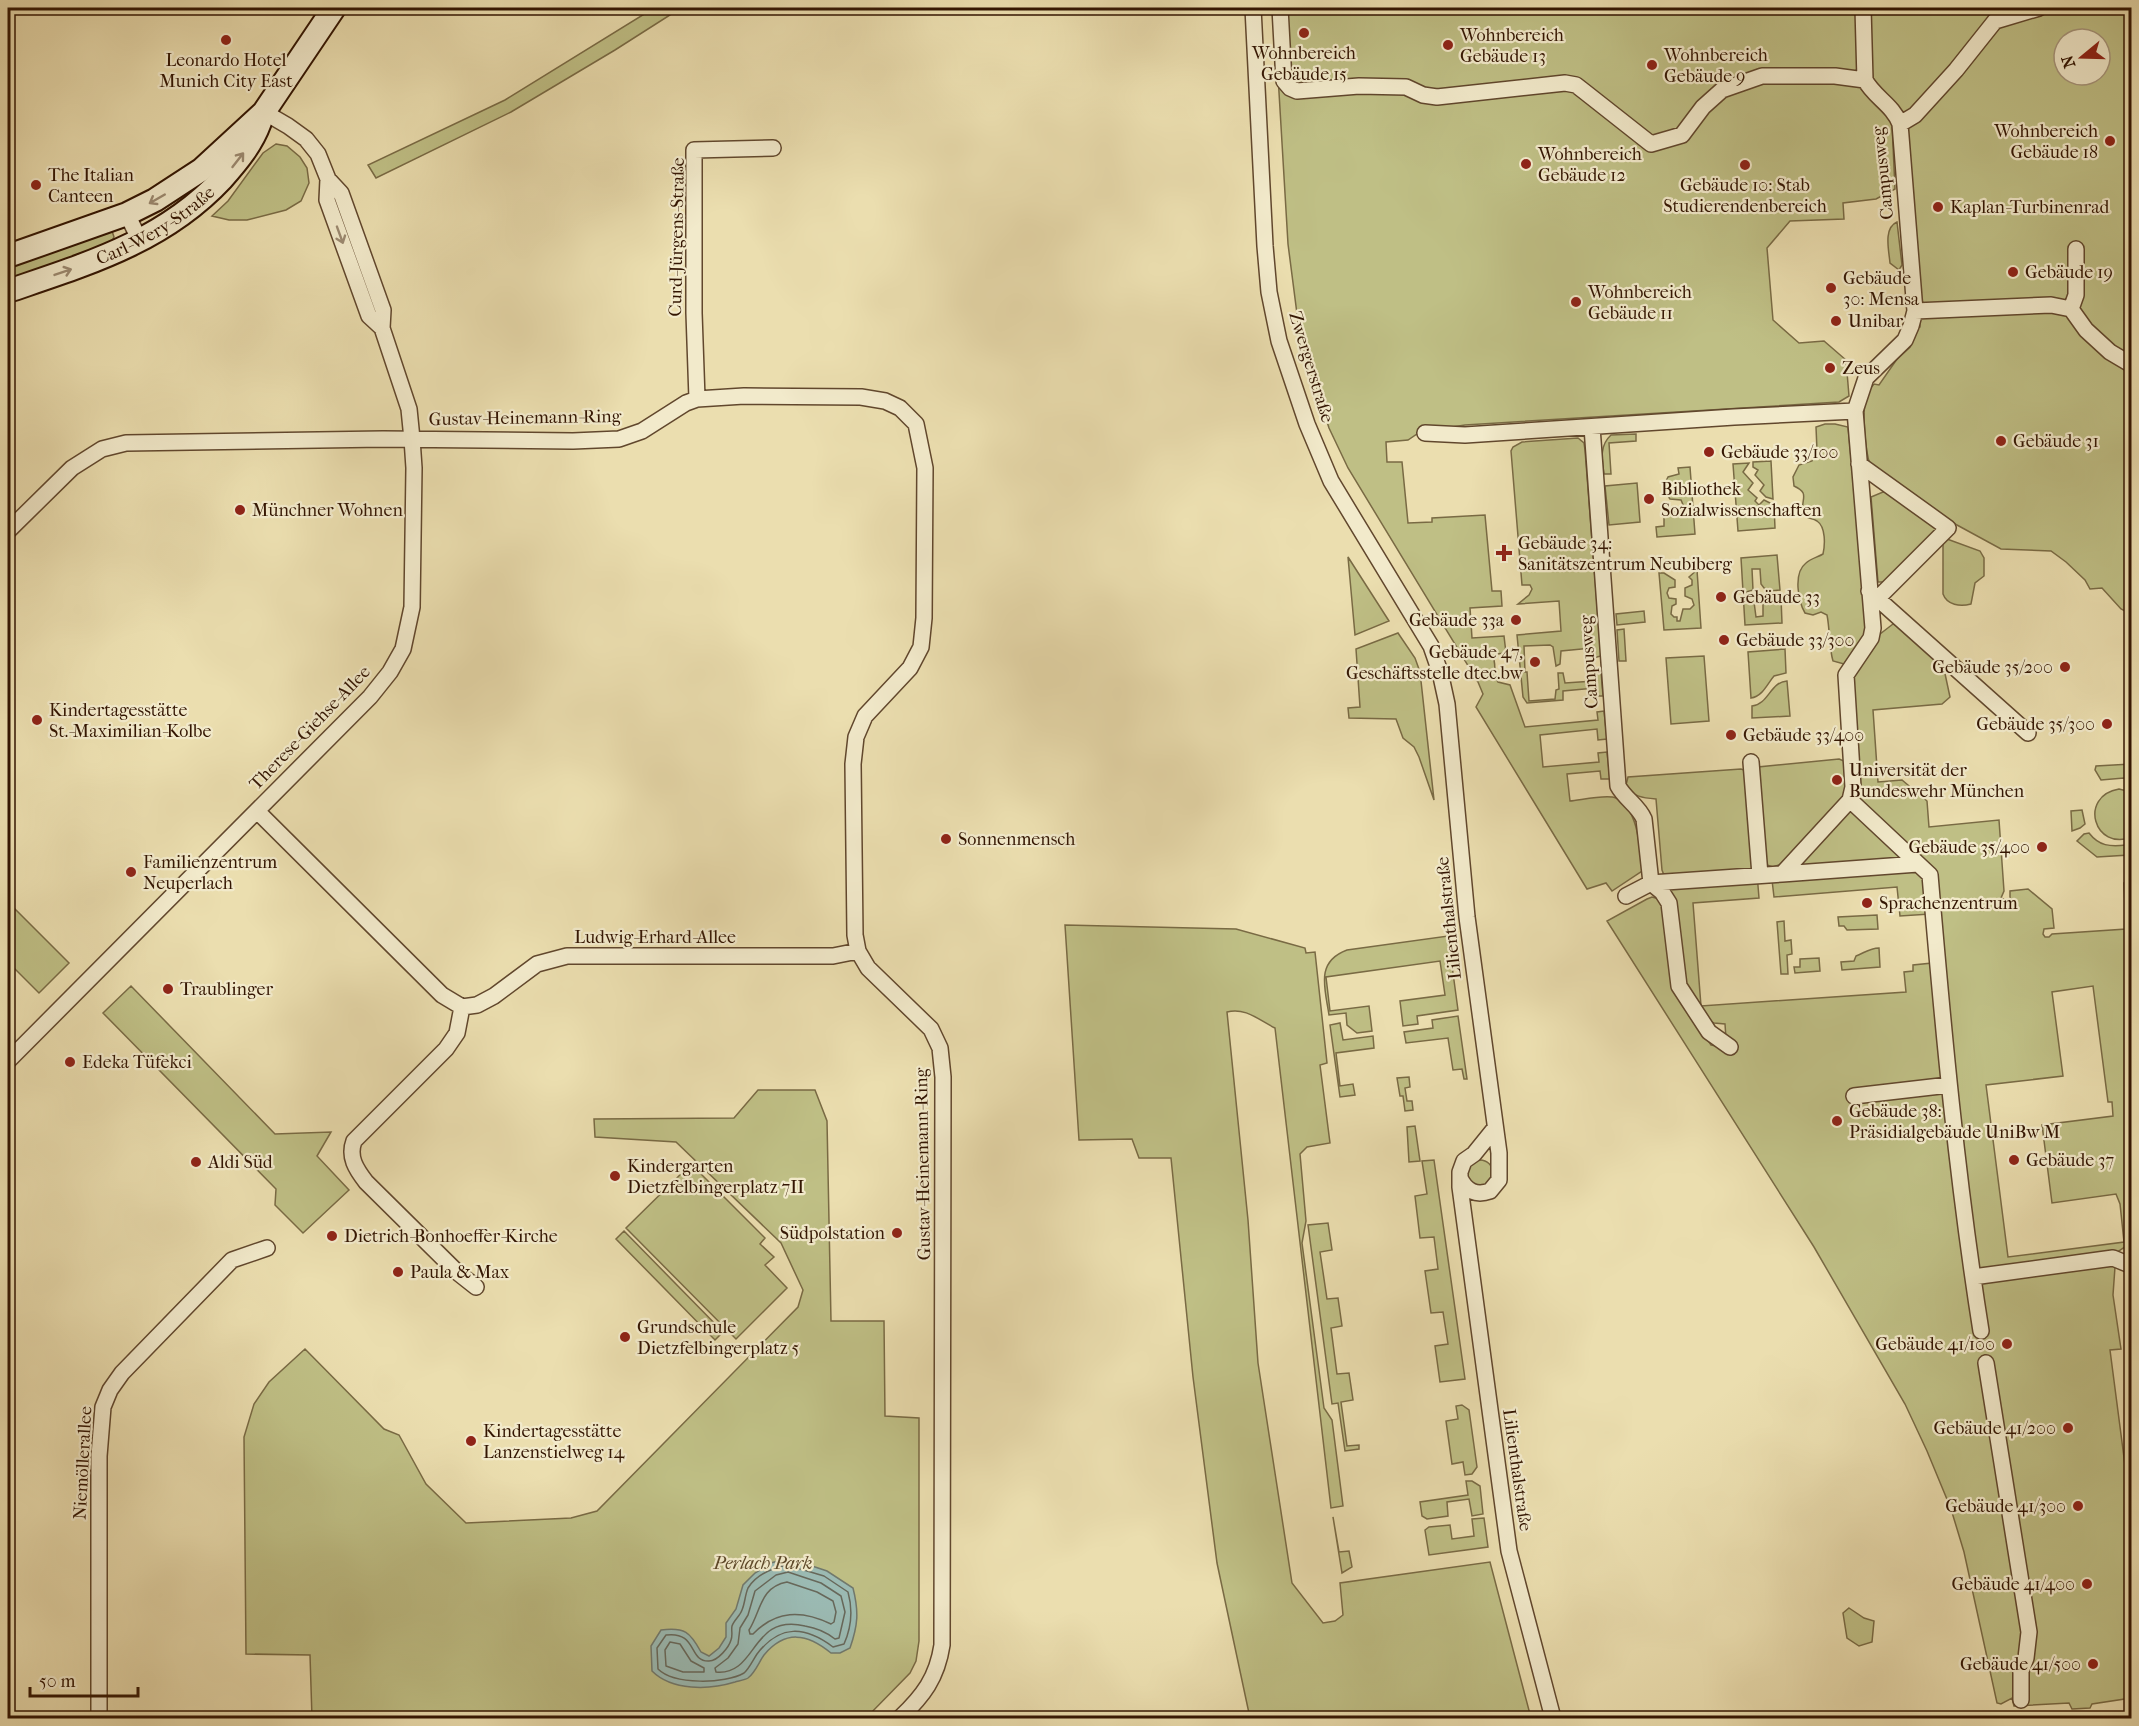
<svg xmlns="http://www.w3.org/2000/svg" width="2139" height="1726" font-family="'IM FELL French Canon',serif">
	<rect width="100%" height="100%" fill="#ebdeaf"/>
	<filter id="stains"><feTurbulence type="fractalNoise" baseFrequency=".00333" numOctaves="4"/><feColorMatrix values="0 0 0 0 .2 0 0 0 0 .09 0 0 0 0 .02 0 0 0 .5 -.17"/></filter>
	<radialGradient id="worn" r=".72"><stop offset=".6" stop-color="#630" stop-opacity="0"/><stop offset="1" stop-color="#630" stop-opacity=".3"/></radialGradient>
	<path fill="#bfbf85" stroke="#796a44" stroke-width="1.5" fill-rule="evenodd" d="M654,8H681L615,50L511,112L376,178L368,165L505,100Z
		M1274,8H1857L1861,59L1892,123L1895,189L1876,199L1843,203L1844,219L1790,221L1767,248L1773,320L1799,343L1824,341L1846,360L1849,396L1839,402L1465,425L1420,432L1408,440L1386,442L1387,462H1402L1408,523L1432,522V518L1485,515L1492,591H1501L1502,606L1470,608L1472,638L1504,636L1506,653L1497,654L1494,660C1496,668 1493,675 1498,682L1510,685L1525,727L1598,720L1597,712L1604,711L1607,739L1598,740L1597,729L1540,735L1543,767L1599,762L1598,753L1607,752L1610,779H1601L1600,771L1567,774L1570,801C1581,800 1607,794 1616,798C1639,809 1640,850 1642,871L1612,891L1606,883L1587,889L1476,707L1483,694L1478,682L1348,468L1329,428L1300,337L1288,244Z
		M1867,8H2131V614L2121,609L2102,588L2090,589L2085,580L2066,562L2051,551L2001,549L1957,525L1870,465C1865,449 1862,413 1866,397C1867,391 1871,388 1874,384L1879,385L1897,359L1910,347L1915,328L1920,327L1906,134L1902,111L1876,89L1873,82ZM2064,39H2100V75H2064Z
		M276,144L287,146L300,157L307,168L309,183L301,201L286,210L247,220H229L212,216L228,201L263,153Z
		M1897,222L1902,265L1899,270L1890,263C1889,251 1883,228 1897,222Z
		M112,231L114,237L110,244L8,279V267Z
		M1825,424H1835L1848,427L1865,600V644L1852,662L1844,664L1833,661C1829,648 1830,630 1827,615L1821,612L1813,615L1805,613C1798,601 1793,573 1806,563C1810,559 1818,557 1823,554C1825,545 1826,527 1817,521C1812,518 1808,519 1803,515C1800,498 1811,494 1794,486L1793,477L1799,465L1812,461L1817,450L1816,427Z
		M1636,434V441L1609,443L1611,474H1604C1602,460 1599,446 1611,435Z
		M1578,438L1584,443L1585,450L1601,656L1593,658L1592,648L1561,651L1560,664L1556,666L1553,647L1550,645L1524,646L1525,672H1527L1529,701L1555,699L1556,690L1559,689L1558,673H1563L1565,683L1594,681V672L1601,671L1603,696H1596L1595,688L1563,691V700L1527,703L1523,697L1517,635L1561,631L1559,601L1518,604L1529,595L1532,589L1530,585H1522L1511,451L1513,447L1522,442Z
		M1771,461L1773,499L1766,497L1760,491L1764,485L1755,475L1758,470L1753,467V462Z
		M1749,463L1743,472L1753,483L1748,490L1757,498L1755,501L1759,505L1764,500L1774,505L1775,528L1738,531L1733,464Z
		M1690,467L1695,534L1657,537L1656,527L1664,526V518L1669,512H1680L1684,507L1681,500L1670,499C1664,491 1663,486 1668,477L1679,474L1678,468Z
		M1637,483L1640,522L1609,525L1605,486Z
		M1883,492H1887L1940,529L1884,588L1883,582H1878L1871,497Z
		M1947,539L1980,551L1984,558V576L1975,583L1971,604C1960,607 1947,605 1943,594V542Z
		M1777,555L1780,590L1770,591L1764,588L1761,584L1760,569H1752L1753,590L1746,592L1745,597L1747,601L1754,602L1756,617L1763,616V603L1768,600L1781,598L1782,623L1745,625L1741,558Z
		M1348,557L1389,621L1355,635Z
		M1697,570L1701,628L1664,630L1659,573H1664L1675,580V587L1669,588L1667,593L1669,598L1676,599V604L1672,606L1671,614L1674,617H1677V621H1680L1683,609H1690L1694,605L1692,599L1685,596V588L1692,585V580L1689,577Z
		M1644,611L1645,622L1617,625L1616,614Z
		M1893,624L1901,627L1944,669L1950,697L1942,704L1873,710L1878,782L1902,780L1927,801L1929,827L1999,820L2004,891L2001,898L2007,901L2010,898V891L2028,889L2052,909L2054,928L2044,929L2043,934L2045,937H2049L2052,934L2126,929L2124,883L2131,882L2132,1004L2125,1005L2132,1061V1242L2116,1253L2113,1295L2121,1349L2110,1350L2132,1519L2131,1698L2092,1704L2090,1708L2072,1709L2069,1703L2014,1706L2012,1698L2001,1704L1997,1703L1964,1552L1951,1509L1927,1451L1905,1404L1814,1247L1607,921L1647,899L1652,897L1659,899L1664,908L1672,985L1711,1045L1717,1046L1727,1053L1725,1024L1714,1023L1709,1021L1686,983L1671,893L1662,870L1656,799C1644,798 1632,797 1626,785L1628,777L1741,769L1747,771L1749,776L1759,898L1693,903L1701,1006L1906,992L1904,972L1913,971V965L1932,963L1930,914L1900,916L1897,887L1774,897L1772,880L1795,866L1858,797L1852,676L1871,641ZM2093,986L2108,1102H2112L2113,1116L2042,1125L2052,1203L2116,1194L2120,1204L2124,1242L2008,1257L1986,1085L2063,1076L2052,992Z
		M1624,629L1626,661H1619L1617,630Z
		M1398,633L1415,658L1420,672L1434,800L1419,757L1414,747L1403,738L1396,719L1349,718L1348,708L1360,707L1356,649Z
		M1785,649L1786,673L1774,676C1767,684 1763,696 1751,698L1748,652Z
		M1704,656L1709,721L1671,724L1666,658Z
		M1787,681L1790,716L1752,718V706C1769,704 1770,682 1787,681Z
		M1839,759L1844,761L1847,767L1845,794L1787,862L1773,867L1764,864L1758,767Z
		M2131,764V780L2124,778L2101,780L2095,770L2096,766Z
		M2119,789L2131,792L2132,837C2094,852 2078,796 2119,789Z
		M2082,810L2085,824L2080,828L2072,831L2071,811Z
		M2089,833C2099,846 2110,847 2126,845L2129,855L2097,857L2077,841L2084,834Z
		M8,902L69,963L39,993L8,962Z
		M1877,915L1878,929L1847,930L1844,926H1839L1838,917Z
		M1784,921L1785,941L1791,940L1792,954L1787,955L1788,974H1781L1777,922Z
		M1065,925L1236,929L1305,948L1306,953L1315,952L1327,1063L1320,1065L1330,1143L1307,1147L1300,1154L1306,1221L1302,1243L1324,1408L1332,1420L1343,1506L1331,1508L1275,1028C1259,1020 1245,1007 1227,1012L1248,1220L1258,1363L1292,1583L1323,1623L1335,1621L1343,1615L1340,1583L1490,1562L1531,1718H1250L1217,1563L1193,1377L1171,1158H1139L1132,1139L1079,1140Z
		M1448,936L1458,1010L1417,1016L1418,1024L1403,1026L1400,1001L1445,995L1440,961L1326,977L1330,1011L1369,1006L1372,1031L1357,1033L1347,1025L1346,1013L1329,1015C1325,988 1315,962 1347,950Z
		M1879,948L1880,967L1842,970L1841,962L1854,961L1856,956C1864,953 1870,948 1879,948Z
		M1819,958L1820,971L1795,973L1794,967H1800V959Z
		M131,986L275,1134L331,1132L317,1156L349,1190L303,1233L275,1205L276,1189L103,1013Z
		M1458,1016L1467,1079H1464L1462,1069L1453,1070L1448,1038L1406,1043L1404,1032L1433,1028L1432,1020Z
		M1340,1023L1343,1040L1373,1036L1374,1048L1336,1053L1340,1086L1353,1084L1355,1095L1340,1097L1330,1025Z
		M1409,1077L1410,1087L1405,1088L1407,1101H1412L1413,1110L1405,1111L1403,1096H1400L1397,1078Z
		M758,1090H815L827,1121L831,1321H884L885,1416L919,1418V1641L916,1661L910,1673L866,1718H312L310,1655L246,1654L244,1437L254,1404L269,1382L305,1349L384,1429L399,1435L426,1484L466,1523L571,1518L597,1511L798,1307L803,1290L781,1243L676,1142L595,1137L594,1119L734,1118Z
		M1415,1126L1420,1161L1409,1162L1407,1127Z
		M1467 1173a13 13 0 1 1 26 0a13 13 0 1 1-26 0Z
		M1434,1160L1465,1379L1440,1382L1435,1346L1448,1344L1443,1312L1431,1313L1425,1271L1438,1269L1434,1237L1420,1238L1415,1196L1427,1194L1422,1161Z
		M691,1164L765,1238L760,1244L774,1257L765,1265L787,1288L736,1339L626,1228Z
		M1328,1223L1332,1250L1320,1252L1327,1299L1338,1298L1342,1326L1331,1328L1337,1374L1349,1373L1353,1400L1341,1402L1347,1446L1359,1445V1449L1345,1451L1338,1403L1332,1404L1308,1225Z
		M624,1231L723,1332L715,1340L616,1239Z
		M1462,1405L1469,1410L1477,1467L1472,1474L1465,1475L1463,1462L1452,1464L1446,1421L1458,1419L1456,1406Z
		M1466,1481H1472L1480,1486L1483,1514L1472,1516L1469,1499L1447,1502L1448,1516L1427,1519L1422,1516L1420,1502L1468,1495Z
		M1333,1517L1339,1552L1349,1551L1352,1567L1342,1573Z
		M1484,1518L1488,1547L1429,1555L1425,1530L1429,1527L1450,1525L1452,1539L1474,1536L1472,1519Z
		M1849,1608L1864,1618L1874,1621L1872,1642L1859,1646L1847,1638L1843,1613Z"/>
	<path fill="#9bbbb4" stroke="#71796d" stroke-width="1.5" d="M788,1558L827,1571L853,1588C859,1612 858,1625 850,1648L840,1653H831C807,1633 785,1630 764,1655C759,1662 755,1673 748,1678C745,1680 738,1681 735,1682C709,1690 672,1691 652,1671L651,1646L661,1630C685,1627 690,1632 701,1652L709,1656L719,1648L726,1637V1623L736,1609L743,1585L755,1573L771,1563Z"/>
	<g fill="none" stroke-linecap="round" stroke-linejoin="round">
		<path stroke="#67685b" stroke-width="1.5" d="M787,1565L824,1576L848,1592C853,1610 852,1626 844,1644L833,1647C805,1626 780,1624 757,1654C753,1660 749,1669 744,1673C725,1684 674,1685 658,1669L657,1648L666,1635C698,1631 688,1662 709,1661C718,1661 729,1647 731,1640C733,1635 731,1630 732,1626C734,1620 740,1616 742,1610C745,1603 745,1595 748,1588C756,1575 773,1568 787,1565Z
			M788,1572L821,1583L841,1596L845,1612L839,1638L835,1639C825,1631 817,1628 805,1626C750,1613 758,1676 716,1672L715,1668L728,1658L738,1644L740,1628L748,1615L755,1591L776,1575Z
			M787,1582L817,1592L833,1601L836,1612L834,1622L831,1624C802,1610 776,1610 753,1634H750L749,1630C761,1611 760,1587 787,1582Z
			M670,1642L680,1644L691,1661L704,1668V1672H683L666,1666L665,1650Z"/>
		<defs>
			<path id="minor" d="M1253,8L1265,246L1269,292L1279,341L1307,424L1331,481L1431,646L1440,672L1447,704L1467,917L1499,1153V1180L1490,1191C1476,1196 1466,1191 1460,1178
				M1280,8L1284,81L1290,88L1297,91L1359,86L1406,87L1423,95L1437,97L1565,83L1576,85L1585,92L1651,144L1682,135L1703,107L1722,90L1762,76H1835L1865,80
				M264,112L288,126L306,139L318,154L328,179L327,200L369,316L382,328
				M1900,124L1915,115L1956,70L1995,21L2039,8
				M127,214L140,241
				M2071,309L2076,295V249
				M1915,311L2051,305L2071,309L2086,330L2110,352L2132,365
				M697,399L694,313V150L773,148
				M1592,427L1618,786C1625,799 1638,805 1644,819L1651,883L1662,892L1669,903L1679,986L1709,1032L1730,1047
				M1425,433L1465,435L1734,417L1855,411
				M1859,464L1948,528L1878,598
				M8,531L72,468L102,449L126,443L383,439L573,441L619,439L642,431L686,403L697,399L744,396L861,397L885,401L900,408L916,424L925,468L924,618L921,647L910,668L865,716L856,737L853,764L855,935L858,951L868,968L931,1029L940,1048L943,1077L942,1645C937,1678 923,1696 900,1718
				M1869,591L2028,733
				M1751,762L1760,875
				M1850,800L1930,875C1943,1028 1957,1180 1981,1331
				M257,811L442,995L462,1007L477,1005L494,996L537,964L567,956H833L858,951
				M1782,874L1918,864
				M1626,896L1651,883L1782,874L1850,800L1853,787L1846,675L1871,638L1873,628L1855,411L1866,378L1905,340L1911,326L1915,311L1900,124C1893,105 1874,97 1865,80L1863,8
				M462,1007L457,1033L446,1049L354,1141C348,1157 356,1169 366,1182L457,1272L476,1287
				M8,1061L370,697L390,672L403,649L412,607L414,468L412,439L409,409L382,328L383,310L341,193L328,179
				M1854,1096L1949,1085
				M1495,1128L1474,1154L1464,1161L1460,1172V1187L1509,1551L1553,1718
				M1973,1277L2113,1258L2130,1265
				M1986,1363L2029,1632L2026,1658L2021,1671V1700
				M99,1718V1456L103,1407L110,1390L122,1373L232,1260L267,1248"/>
			<g id="secondary">
				<path d="M8,256L127,214L155,200L201,170L264,112L334,8"/>
				<path id="s1" d="M8,291C87,264 163,242 222,179C238,161 252,144 260,122"/>
			</g>
		</defs>
		<use href="#minor" stroke="#61472d" stroke-width="18"/>
		<use href="#secondary" stroke="#331502" stroke-width="26"/>
		<use href="#minor" stroke="#f2eacb" stroke-width="15"/>
		<use href="#secondary" stroke="#f2eacb" stroke-width="22"/>
	</g>
	<defs><path id="oneway-shaft" d="M-6 0H5M1.5-3L5.5 0L1.5 3" fill="none" stroke-width="1.6" stroke-linecap="round" stroke-linejoin="round" transform="scale(1.5)"/></defs>
	<g stroke="#9c8a71">
		<use href="#oneway-shaft" transform="translate(238 160) rotate(-52)"/>
		<use href="#oneway-shaft" transform="translate(157 199) rotate(150)"/>
		<use href="#oneway-shaft" transform="translate(340 235) rotate(70)"/>
		<use href="#oneway-shaft" transform="translate(63 272) rotate(-19)"/>
	</g>
	<g fill="#8f2418" stroke="#f2eacb" stroke-width="2">
		<circle cx="1304" cy="33" r="6"/>
		<circle cx="226" cy="40" r="6"/>
		<circle cx="1448" cy="45" r="6"/>
		<circle cx="1652" cy="65" r="6"/>
		<circle cx="2110" cy="141" r="6"/>
		<circle cx="1526" cy="164" r="6"/>
		<circle cx="1745" cy="165" r="6"/>
		<circle cx="36" cy="185" r="6"/>
		<circle cx="1938" cy="207" r="6"/>
		<circle cx="2013" cy="272" r="6"/>
		<circle cx="1831" cy="288" r="6"/>
		<circle cx="1576" cy="302" r="6"/>
		<circle cx="1836" cy="321" r="6"/>
		<circle cx="1830" cy="368" r="6"/>
		<circle cx="2001" cy="441" r="6"/>
		<circle cx="1709" cy="452" r="6"/>
		<circle cx="1649" cy="499" r="6"/>
		<circle cx="240" cy="510" r="6"/>
		<path d="M1501 544h6v6h6v6h-6v6h-6v-6h-6v-6h6z"/>
		<circle cx="1721" cy="597" r="6"/>
		<circle cx="1516" cy="620" r="6"/>
		<circle cx="1724" cy="640" r="6"/>
		<circle cx="1535" cy="662" r="6"/>
		<circle cx="2065" cy="667" r="6"/>
		<circle cx="37" cy="720" r="6"/>
		<circle cx="2107" cy="724" r="6"/>
		<circle cx="1731" cy="735" r="6"/>
		<circle cx="1837" cy="780" r="6"/>
		<circle cx="946" cy="839" r="6"/>
		<circle cx="2042" cy="847" r="6"/>
		<circle cx="131" cy="872" r="6"/>
		<circle cx="1867" cy="903" r="6"/>
		<circle cx="168" cy="989" r="6"/>
		<circle cx="70" cy="1062" r="6"/>
		<circle cx="1837" cy="1121" r="6"/>
		<circle cx="2014" cy="1160" r="6"/>
		<circle cx="196" cy="1162" r="6"/>
		<circle cx="615" cy="1176" r="6"/>
		<circle cx="897" cy="1233" r="6"/>
		<circle cx="332" cy="1236" r="6"/>
		<circle cx="398" cy="1272" r="6"/>
		<circle cx="625" cy="1337" r="6"/>
		<circle cx="2007" cy="1344" r="6"/>
		<circle cx="2068" cy="1428" r="6"/>
		<circle cx="471" cy="1441" r="6"/>
		<circle cx="2078" cy="1506" r="6"/>
		<circle cx="2087" cy="1584" r="6"/>
		<circle cx="2093" cy="1664" r="6"/>
	</g>
	<g text-anchor="middle" dominant-baseline="central" stroke-width="4.5" stroke-linejoin="round" paint-order="stroke">
		<g font-size="18" fill="#331502" stroke="#f2eacb" text-anchor="start">
			<text x="1460" y="35">Wohnbereich<tspan x="1460" dy="21">Gebäude 13</tspan></text>
			<text x="1304" y="53" text-anchor="middle">Wohnbereich<tspan x="1304" dy="21">Gebäude 15</tspan></text>
			<text x="1664" y="55">Wohnbereich<tspan x="1664" dy="21">Gebäude 9</tspan></text>
			<text x="226" y="60" text-anchor="middle">Leonardo Hotel<tspan x="226" dy="21">Munich City East</tspan></text>
			<text x="2098" y="131" text-anchor="end">Wohnbereich<tspan x="2098" dy="21">Gebäude 18</tspan></text>
			<text x="1538" y="154">Wohnbereich<tspan x="1538" dy="21">Gebäude 12</tspan></text>
			<text x="48" y="175">The Italian<tspan x="48" dy="21">Canteen</tspan></text>
			<text x="1745" y="185" text-anchor="middle">Gebäude 10: Stab<tspan x="1745" dy="21">Studierendenbereich</tspan></text>
			<text x="1950" y="207">Kaplan-Turbinenrad</text>
			<text x="2025" y="272">Gebäude 19</text>
			<text x="1843" y="278">Gebäude<tspan x="1843" dy="21">30: Mensa</tspan></text>
			<text x="1588" y="292">Wohnbereich<tspan x="1588" dy="21">Gebäude 11</tspan></text>
			<text x="1848" y="321">Unibar</text>
			<text x="1842" y="368">Zeus</text>
			<text x="2013" y="441">Gebäude 31</text>
			<text x="1721" y="452">Gebäude 33/100</text>
			<text x="1661" y="489">Bibliothek<tspan x="1661" dy="21">Sozialwissenschaften</tspan></text>
			<text x="252" y="510">Münchner Wohnen</text>
			<text x="1518" y="543">Gebäude 34:<tspan x="1518" dy="21">Sanitätszentrum Neubiberg</tspan></text>
			<text x="1733" y="597">Gebäude 33</text>
			<text x="1504" y="620" text-anchor="end">Gebäude 33a</text>
			<text x="1736" y="640">Gebäude 33/300</text>
			<text x="1523" y="652" text-anchor="end">Gebäude 47,<tspan x="1523" dy="21">Geschäftsstelle dtec.bw</tspan></text>
			<text x="2053" y="667" text-anchor="end">Gebäude 35/200</text>
			<text x="49" y="710">Kindertagesstätte<tspan x="49" dy="21">St.-Maximilian-Kolbe</tspan></text>
			<text x="2095" y="724" text-anchor="end">Gebäude 35/300</text>
			<text x="1743" y="735">Gebäude 33/400</text>
			<text x="1849" y="770">Universität der<tspan x="1849" dy="21">Bundeswehr München</tspan></text>
			<text x="958" y="839">Sonnenmensch</text>
			<text x="2030" y="847" text-anchor="end">Gebäude 35/400</text>
			<text x="143" y="862">Familienzentrum<tspan x="143" dy="21">Neuperlach</tspan></text>
			<text x="1879" y="903">Sprachenzentrum</text>
			<text x="180" y="989">Traublinger</text>
			<text x="82" y="1062">Edeka Tüfekci</text>
			<text x="1849" y="1111">Gebäude 38:<tspan x="1849" dy="21">Präsidialgebäude UniBw M</tspan></text>
			<text x="2026" y="1160">Gebäude 37</text>
			<text x="208" y="1162">Aldi Süd</text>
			<text x="627" y="1166">Kindergarten<tspan x="627" dy="21">Dietzfelbingerplatz 7II</tspan></text>
			<text x="885" y="1233" text-anchor="end">Südpolstation</text>
			<text x="344" y="1236">Dietrich-Bonhoeffer-Kirche</text>
			<text x="410" y="1272">Paula &amp; Max</text>
			<text x="637" y="1327">Grundschule<tspan x="637" dy="21">Dietzfelbingerplatz 5</tspan></text>
			<text x="1995" y="1344" text-anchor="end">Gebäude 41/100</text>
			<text x="2056" y="1428" text-anchor="end">Gebäude 41/200</text>
			<text x="483" y="1431">Kindertagesstätte<tspan x="483" dy="21">Lanzenstielweg 14</tspan></text>
			<text x="2066" y="1506" text-anchor="end">Gebäude 41/300</text>
			<text x="2075" y="1584" text-anchor="end">Gebäude 41/400</text>
			<text x="2081" y="1664" text-anchor="end">Gebäude 41/500</text>
		</g>
		<g font-size="18" fill="#331502" stroke="#f2eacb">
			<text transform="translate(1883 173) rotate(-96)">Campusweg</text>
			<text stroke="none"><textPath href="#s1" startOffset="162">Carl-Wery-Straße</textPath></text>
			<text transform="translate(677 237) rotate(-89)">Curd-Jürgens-Straße</text>
			<text transform="translate(1311 367) rotate(73)">Zwergerstraße</text>
			<text transform="translate(525 418) rotate(-1)">Gustav-Heinemann-Ring</text>
			<text transform="translate(1589 662) rotate(-94)">Campusweg</text>
			<text transform="translate(310 728) rotate(-46)">Therese-Giehse-Allee</text>
			<text transform="translate(1449 918) rotate(-96)">Lilienthalstraße</text>
			<text x="655" y="937">Ludwig-Erhard-Allee</text>
			<text transform="translate(923 1164) rotate(-91)">Gustav-Heinemann-Ring</text>
			<text transform="translate(83 1463) rotate(-87)">Niemöllerallee</text>
			<text transform="translate(1517 1470) rotate(82)">Lilienthalstraße</text>
		</g>
		<g font-size="18" font-style="italic" fill="#5d4829" stroke="#f2eacb">
			<text x="763" y="1563">Perlach Park</text>
		</g>
	</g>
	<rect width="2139" height="1726" fill="none" stroke="#ebdeaf" stroke-width="30"/>
	<rect x="9" y="9" width="2121" height="1708" fill="none" stroke="#331502" stroke-width="3"/>
	<rect x="15" y="15" width="2109" height="1696" fill="none" stroke="#331502" stroke-width="1.5"/>
	<g transform="translate(2082 57) rotate(251)"><circle r="28" fill="#f2eacb" stroke="#a6957b" stroke-width="1.5"/>
	<path d="M0-4.5L10 22L0 15L-10 22Z" fill="#8f2418"/>
	<text y="-9" font-size="16" font-weight="bold" text-anchor="middle" fill="#331502">N</text>
	</g>
	<path d="M30 1687v9h108v-9" fill="none" stroke="#331502" stroke-width="3"/>
	<text x="39" y="1687" font-size="18" fill="#331502" stroke="#f2eacb" stroke-width="4.5" paint-order="stroke">50 m</text>
	<rect width="100%" height="100%" filter="url(#stains)"/>
	<rect width="100%" height="100%" fill="url(#worn)"/>
</svg>
